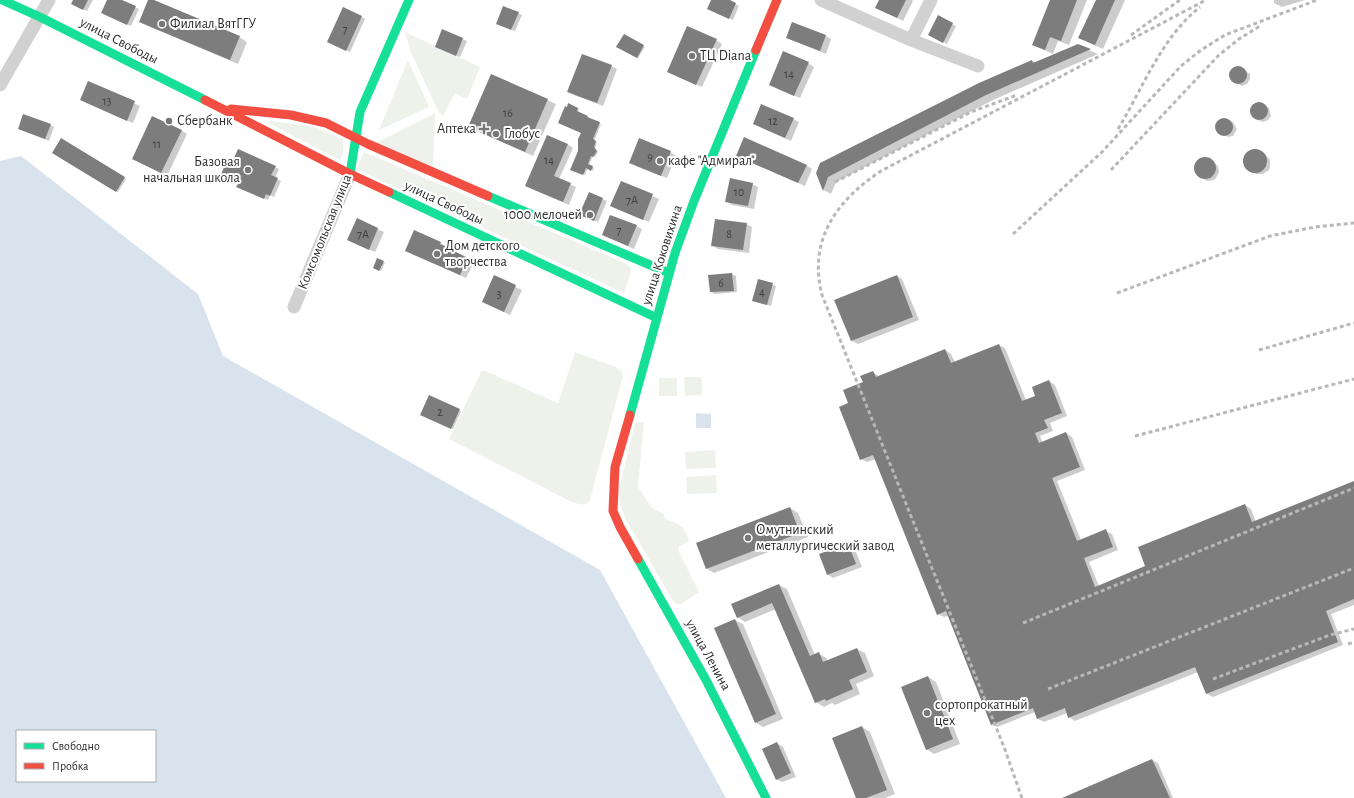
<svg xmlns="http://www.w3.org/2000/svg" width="1354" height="798" font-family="'Alegreya Sans',sans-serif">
	<rect width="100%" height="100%" fill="#fff"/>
	<path fill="#eef2eb" d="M405,32L480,67L467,99L455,93L443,116L439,113L410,50Z
		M408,60L429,107L379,130Z
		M435,113L433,167L376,143Z
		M271,121L315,127L343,139V153L340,160L267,122Z
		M364,152L627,264L631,269L629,279L624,293L356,169Z
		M575,352L616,367L621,371L623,376L590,500C585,509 573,502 566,499L449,439L481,372L483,370L558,403Z
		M684,377H702V395L685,396Z
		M659,378H677V396H659Z
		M644,422L638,487L652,508L664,514L665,519C680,524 684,526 689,541L679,546L678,550L699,592L681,604H676L672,599L626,520L620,504L618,493L635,423Z
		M715,450L716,468L686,469L685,452Z
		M716,475L717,493L687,494L686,477Z"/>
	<path fill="#d8e3ee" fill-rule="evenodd" d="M21,156L198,294L223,356L600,570L726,798H0V161ZM17,731H155V781H17Z
		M696,413L711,414V428H696Z"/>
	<path fill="#0003" d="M74,0H93L87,11L76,6Z
		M108,0H119L139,9L131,26L106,14Z
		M150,0L239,37L247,42L238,64L148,26L140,22Z
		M712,0H727L739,6L733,20L712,11Z
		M880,0H912L913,1L903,21L882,10Z
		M1051,0H1087L1069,45L1058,41L1053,54L1033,45Z
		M1097,0H1125L1103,49L1087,42Z
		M1274,0H1305L1282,7L1274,3Z
		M518,13L522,15L515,31L501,25Z
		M362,17L365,19L350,52L332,44Z
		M938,17L956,26L947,44L929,34Z
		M443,30L467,41L460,57L436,47Z
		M624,36L645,47L638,58L618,47Z
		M826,36L831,39L826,54L787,38Z
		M716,40L722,44L702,87L674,75Z
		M1078,45L1098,54L993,100L836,182L831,194L824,190L817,173L1032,61L1036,63Z
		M808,63L814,67L800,98L776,88Z
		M611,66L617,69L603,106L574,95Z
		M1239,67L1250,74V79L1247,84L1242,86L1233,81L1230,76V74L1234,68Z
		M492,75L556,104L533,156L469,127Z
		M88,82L140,106L133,123L87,103Z
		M1260,103L1269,108L1271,116L1268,120L1263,122L1253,118L1250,113L1252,105Z
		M569,105L579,109L578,112L589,117L588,119L601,124L594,141L597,142L595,149L598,152L595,157L593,156L589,165L594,168L593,171L588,168L585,175L572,169L579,152L582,133L568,108Z
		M793,119L799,122L791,141L760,127Z
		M1224,119L1233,122L1237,129L1233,136L1228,137L1219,132L1216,127L1217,123Z
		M50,125L54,127L49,141L19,129Z
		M181,130L187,134L167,176L139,162Z
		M61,139L126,179L118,192L53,152Z
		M567,144L573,148L559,179L576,187L569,205L532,189Z
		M1258,150L1265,154L1270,160V167L1269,170L1263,174H1256L1251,172L1248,170L1245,164V156L1250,151Z
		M670,152L676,156L667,178L636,166Z
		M1202,158L1209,159L1218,166L1219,172L1216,178L1214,180L1207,181L1197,175L1195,172V166L1199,160Z
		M743,159L806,165L812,169L805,186Z
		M275,167L279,169L275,178L281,181L274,197L270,195L268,200L241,189L239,184Z
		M621,182L659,199L649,222L617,209Z
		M752,184L758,187L754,209L732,205L726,201Z
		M589,194L607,201L598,222L584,216Z
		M357,220L384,232L375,252L354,243Z
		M746,224L752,227L749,253L718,249L712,245Z
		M636,226L642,229L634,249L609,238Z
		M440,243L446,246L445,248L474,262L466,278L412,254Z
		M378,259L385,263L381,271L374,268Z
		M732,274L736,276L737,292L715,294L711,292Z
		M897,276L902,279L919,320L858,344L852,341L836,300Z
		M495,277L522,290L510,315L483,302Z
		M758,280L776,286L771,306L757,302Z
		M999,345L1005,348L1026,400L1037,396L1049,381L1055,385L1067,416L1050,423L1053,431L1040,436L1043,443L1066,433L1072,437L1085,470L1057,481L1081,540L1106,531L1112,534L1118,550L1089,562L1099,586L1147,567L1245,505L1251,509L1256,522L1354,482V605L1331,614L1343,645L1213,697L1207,694L1198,672L1075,721L1069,717L1067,713L1044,722L1038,719L1035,712L997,727L992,724L948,616L944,617L938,614L876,459L867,462L861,459L850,404L873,372L880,377L945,350L951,354L955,362Z
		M429,397L461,411L453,429L421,415Z
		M790,508L798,513L808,537L714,573L706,568Z
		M848,544L854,547L862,567L833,578L827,574Z
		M779,585L787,589L815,655L818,653L826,658L828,661L857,649L865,653L874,676L856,684L860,694L835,705L832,703L824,707L816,702L776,609L745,622L737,617Z
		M735,620L743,624L783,719L763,727L755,722Z
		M928,677L936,682L960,744L934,754L926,749Z
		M862,727L870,732L895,794L885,798H857Z
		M777,743L783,747L796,777L782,782L776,779Z
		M1152,760L1158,763L1173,798H1065Z"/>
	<path fill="#7d7d7d" d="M73,0H88L83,10L71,4Z
		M107,0H122L136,6L127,25L101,13Z
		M148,0H154L240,36L230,60L139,22Z
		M711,0H730L736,3L729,19L707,9Z
		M879,0H906L897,18L875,8Z
		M1050,0H1077L1061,41L1050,37L1045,50L1032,45Z
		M1096,0H1115L1095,45L1078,38Z
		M503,6L519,12L511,30L496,24Z
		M343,7L362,16L346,51L327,42Z
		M938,15L953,23L943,43L928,35Z
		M792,22L826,35L820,51L786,38Z
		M687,26L717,39L696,85L667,72Z
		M442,29L463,38L456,56L435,47Z
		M624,34L644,45L637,58L616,47Z
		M1078,44L1091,49L984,96L828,177L823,191L816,173L820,163L979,83L1032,60L1033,63Z
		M783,51L809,62L794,96L769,85Z
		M582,54L612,65L597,103L567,92Z
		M1229 75a9 9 0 1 1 18 0a9 9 0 1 1-18 0Z
		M491,74L548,99L525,152L468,127Z
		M88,81L135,101L127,121L80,100Z
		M1250 111a9 9 0 1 1 18 0a9 9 0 1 1-18 0Z
		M568,103L578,108L577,111L588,116L587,117L600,122L593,139L596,141L594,147L597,151L593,157L591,156L588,164L593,166L591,171L586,168L583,175L570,170L578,151V139L581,133L558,123L565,106L567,107Z
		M761,104L794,118L785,138L753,124Z
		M23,114L51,124L45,139L18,129Z
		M152,116L182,130L161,173L132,159Z
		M1215 127a9 9 0 1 1 18 0a9 9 0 1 1-18 0Z
		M547,135L568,144L554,176L571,183L563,202L525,186Z
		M744,137L807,165L798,183L736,156Z
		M61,138L125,177L116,192L52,153Z
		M639,138L671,151L661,176L629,163Z
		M238,149L276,166L271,175L278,178L270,196L266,194L264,199L236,187L238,184L220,176L227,161L232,163Z
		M1243 161a12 12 0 1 1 24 0a12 12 0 1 1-24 0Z
		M1194 168a11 11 0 1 1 22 0a11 11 0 1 1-22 0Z
		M730,178L753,183L748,206L725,202Z
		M621,181L653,194L643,220L610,206Z
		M589,192L603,198L594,221L579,215Z
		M610,215L637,225L628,246L602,235Z
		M357,218L378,228L369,250L347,240Z
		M715,219L747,223L743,250L711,246Z
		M414,230L441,242L440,244L468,258L460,275L405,251Z
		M377,258L384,261L379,271L373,268Z
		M732,273L734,291L710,292L708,275Z
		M494,275L516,285L504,312L482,302Z
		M897,275L913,317L851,341L834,300Z
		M758,279L773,283L767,305L752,301Z
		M999,344L1022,401L1035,396L1032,387L1049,380L1062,413L1044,420L1048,428L1035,433L1039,443L1066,432L1080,467L1052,478L1077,541L1106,529L1113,547L1084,558L1095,587L1145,566L1138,547L1245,504L1252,522L1354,481V599L1326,611L1338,642L1206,694L1195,667L1068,718L1065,708L1037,719L1033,708L991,725L946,611L937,615L873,455L860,460L839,407L848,403L843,390L863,382L860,376L873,371L876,377L945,349L951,363Z
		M429,395L460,409L451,429L420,415Z
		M790,507L800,533L706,569L696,543Z
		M848,543L856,564L827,575L819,554Z
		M779,584L810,656L819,652L823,662L857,648L867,672L849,680L853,689L826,701L825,699L815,703L772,603L737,618L731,604Z
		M735,619L776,714L755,723L714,628Z
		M928,676L953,739L926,750L901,687Z
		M862,726L887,790L866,798H856L832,738Z
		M777,742L791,773L776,780L762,749Z
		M1152,759L1170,798H1062Z"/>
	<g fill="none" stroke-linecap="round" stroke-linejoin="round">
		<path stroke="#d1d1d1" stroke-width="13" d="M821,0L911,40L978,66
			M911,40L931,0
			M0,85L49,0
			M294,307L350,174"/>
		<path stroke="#16e098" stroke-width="9" d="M2,0L40,17L205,100
			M350,174L360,112L409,0
			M389,192L657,318
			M488,196L669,273
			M630,415L675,253L694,201L756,50
			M638,559L706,680L766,798"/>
		<path stroke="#f24e42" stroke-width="9" d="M756,50L777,0
			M205,100L350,174L389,192
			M231,109L291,115L326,123L368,144L488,196
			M630,415L615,467L613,511L620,527L638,559"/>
		<path stroke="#b8b8b8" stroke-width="3" stroke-dasharray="4 3" stroke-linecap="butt" d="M1131,35L1180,0
			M1118,129C1143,88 1161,38 1200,7
			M1111,170L1219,55L1239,39L1260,26
			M835,182L971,112L1017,95
			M1013,234L1102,152L1181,66L1201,50L1225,35L1317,0
			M1117,293L1270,236L1315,227L1354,223
			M1259,350L1354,323
			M1135,436L1354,379
			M1023,623L1354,488
			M1348,644L1354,642
			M1213,679L1330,635L1354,629
			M1048,689L1354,568
			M1022,798L1004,747L822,295C808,240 836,201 881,171L1206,0"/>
	</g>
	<g fill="#767676" stroke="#fff" stroke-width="1.5">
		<circle cx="162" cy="24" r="4"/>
		<circle cx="692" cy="56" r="4"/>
		<circle cx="169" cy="121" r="4"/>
		<path d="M482 123h4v4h4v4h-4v4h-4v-4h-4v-4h4z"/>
		<circle cx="496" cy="134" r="4"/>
		<circle cx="660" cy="161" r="4"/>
		<circle cx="248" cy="170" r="4"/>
		<circle cx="590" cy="215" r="4"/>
		<circle cx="437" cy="254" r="4"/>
		<circle cx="748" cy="538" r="4"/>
		<circle cx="927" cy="713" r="4"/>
	</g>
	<g text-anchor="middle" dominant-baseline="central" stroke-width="4" stroke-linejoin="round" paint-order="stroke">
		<g font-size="12" fill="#404040">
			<text x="345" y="29">7</text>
			<text x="789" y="74">14</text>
			<text x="107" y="101">13</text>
			<text x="508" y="113">16</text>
			<text x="773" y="121">12</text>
			<text x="157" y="144">11</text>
			<text x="650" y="157">9</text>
			<text x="549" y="160">14</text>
			<text x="739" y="192">10</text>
			<text x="632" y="200">7А</text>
			<text x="619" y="230">7</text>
			<text x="363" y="234">7А</text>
			<text x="729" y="234">8</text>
			<text x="721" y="283">6</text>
			<text x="762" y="292">4</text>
			<text x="499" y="294">3</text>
			<text x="440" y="412">2</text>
		</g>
		<g font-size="14" fill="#2c2c2c" stroke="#fff" text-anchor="start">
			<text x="170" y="24">Филиал ВятГГУ</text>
			<text x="700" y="56">ТЦ Diana</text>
			<text x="177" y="121">Сбербанк</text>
			<text x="476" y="129" text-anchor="end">Аптека</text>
			<text x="504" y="134">Глобус</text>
			<text x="668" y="161">кафе "Адмирал"</text>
			<text x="240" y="162" text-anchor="end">Базовая<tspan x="240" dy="16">начальная школа</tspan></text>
			<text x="582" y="215" text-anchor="end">1000 мелочей</text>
			<text x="445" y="246">Дом детского<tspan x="445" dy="16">творчества</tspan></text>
			<text x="756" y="530">Омутнинский<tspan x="756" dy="16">металлургический завод</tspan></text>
			<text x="935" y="705">сортопрокатный<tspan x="935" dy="16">цех</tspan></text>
		</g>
		<g font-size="14" fill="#2c2c2c" stroke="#fff">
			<text transform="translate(119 41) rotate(27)">улица Свободы</text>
			<text transform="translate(444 203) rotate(25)">улица Свободы</text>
			<text transform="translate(325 232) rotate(-68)">Комсомольская улица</text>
			<text transform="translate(662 255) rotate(-72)">улица Коковихина</text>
			<text transform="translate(708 655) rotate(61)">улица Ленина</text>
		</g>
	</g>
	<rect x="16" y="730" width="140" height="52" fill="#ffffff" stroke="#ababab"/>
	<rect x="24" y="743" width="20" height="6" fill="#16e098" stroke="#ababab"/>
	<text x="52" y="750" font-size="12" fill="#2c2c2c">Свободно</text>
	<rect x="24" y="763" width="20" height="6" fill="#f24e42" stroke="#ababab"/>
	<text x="52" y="770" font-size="12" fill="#2c2c2c">Пробка</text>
</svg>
